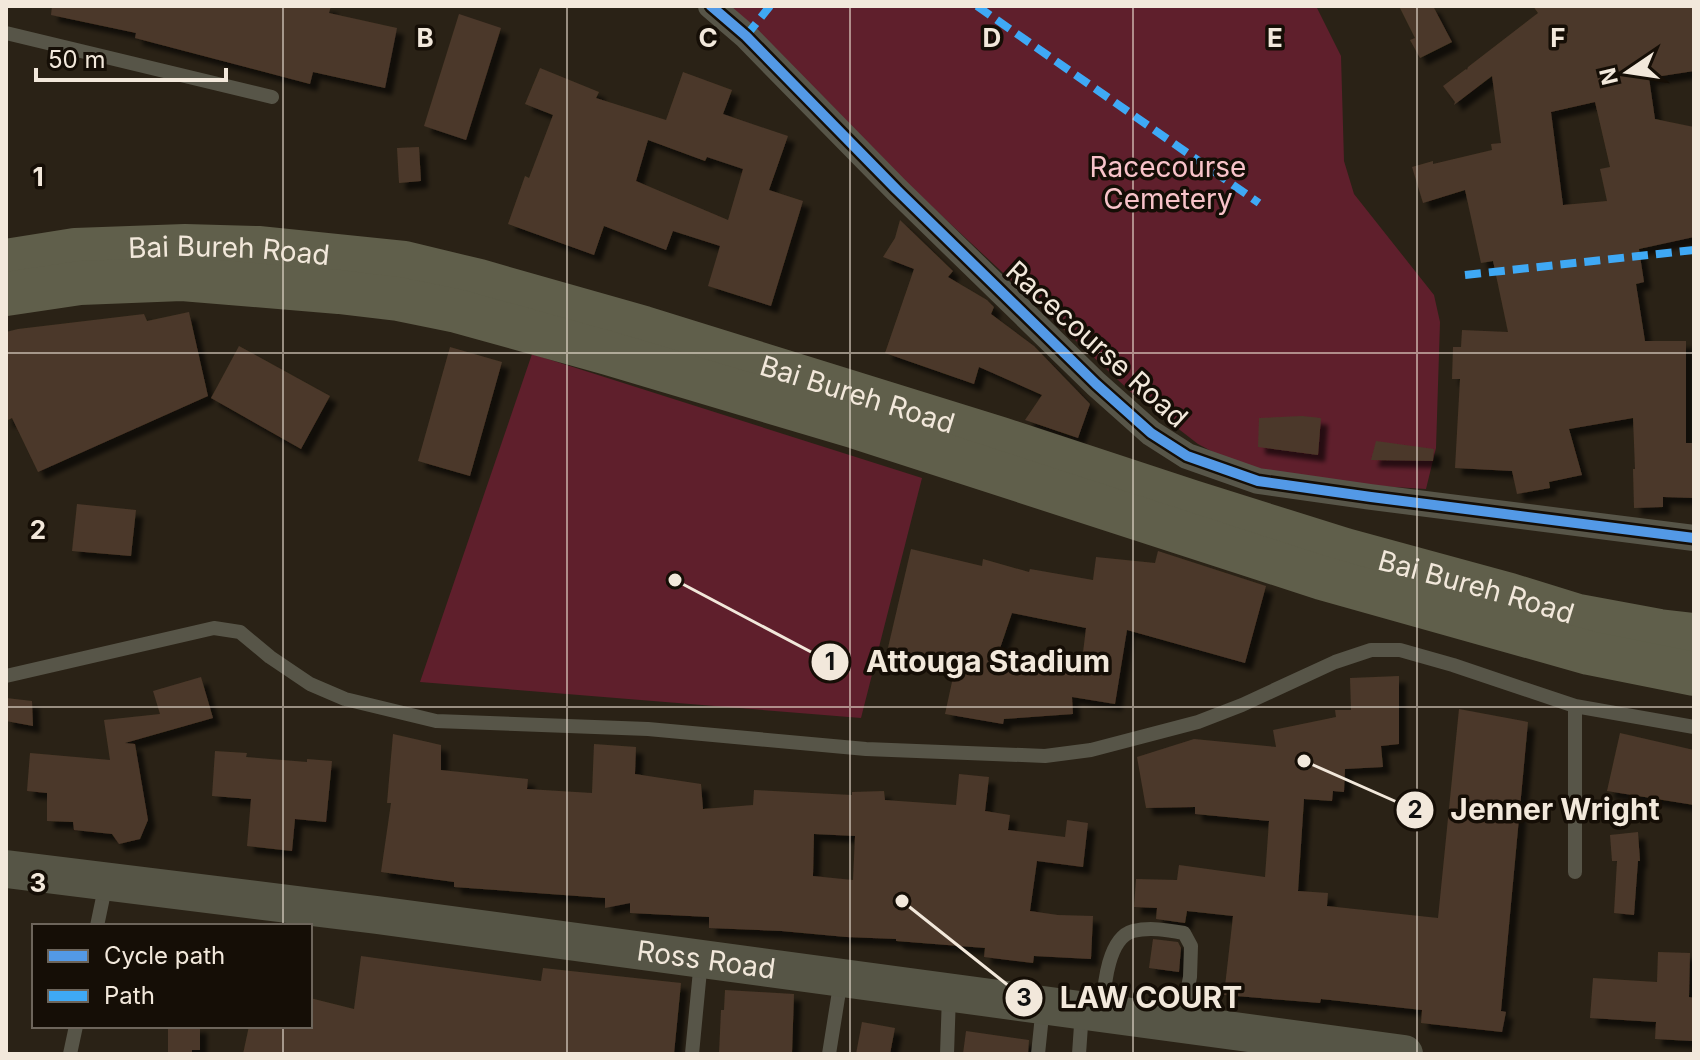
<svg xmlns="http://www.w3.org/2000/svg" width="1700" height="1060" font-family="Inter,sans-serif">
	<defs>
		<filter id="shadow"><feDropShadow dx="7" dy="7" stdDeviation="2" flood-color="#0009"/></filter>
	</defs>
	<rect width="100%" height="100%" fill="#2a2216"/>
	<path fill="#5f1f2c" d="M709,6H1316L1341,56L1344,161L1354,194L1434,295L1440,322L1436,448L1426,489L1264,479L1198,444L1132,393L913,189Z
		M532,354L922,478L861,718L420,682Z"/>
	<path fill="#4b3829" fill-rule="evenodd" filter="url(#shadow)" d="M52,6H331L329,13L397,28L385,88L313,72L310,84L135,38L136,33L51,15Z
		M1399,6H1433L1452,42L1420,58L1410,40L1415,38Z
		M1533,6H1694V71L1649,78L1655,119L1694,127V237L1639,249L1644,282L1636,284L1645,341H1686V443H1694V498L1663,497V507L1634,508L1633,469H1635L1633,418L1569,429L1582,475L1549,482L1550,488L1517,494L1512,471L1455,468L1460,379H1452L1453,347H1461L1462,330L1508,332L1493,261L1481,263L1465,190L1423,203L1412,167L1433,161V164L1492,150L1491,144L1501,143L1492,76L1454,105L1455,102L1443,86L1466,69L1467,70L1468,67L1538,13ZM1595,102L1610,167L1600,169L1607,201L1563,205L1551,112Z
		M459,14L501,28L466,140L424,126Z
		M540,68L599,92L596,98L666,120L683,72L732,90L723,114L788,136L769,190L803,201L771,306L708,286L720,246L673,231L666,250L604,226L594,255L508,224L525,176L529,178L553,115L525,104ZM648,140L705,161L707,157L743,169L728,220L636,181Z
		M419,147L421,181L399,183L397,148Z
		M900,220L953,271L948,277L987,300L994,307L991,314L1034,346L1090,404L1078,438L1025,420L1042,395L979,367L974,384L885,353L914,269L883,257L895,238Z
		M189,312L208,396L38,472L12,418L6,421V332L18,329L144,314L147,321Z
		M239,346L330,396L301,449L211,398Z
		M450,347L502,362L470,476L418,461Z
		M1302,416L1321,418L1318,455L1258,447L1259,418Z
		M1376,441L1434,449L1433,461L1371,460Z
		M77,504L136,510L131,556L72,551Z
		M911,549L982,566L983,559L1029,572L1030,569L1093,580L1096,557L1155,563L1158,551L1266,586L1245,663L1127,630L1115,704L1072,697L1073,714L1004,719L1003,724L945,714L955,668L887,652ZM1012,613L1086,628L1081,669L1029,672L994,666Z
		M1399,676V744L1381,746L1383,767L1345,769L1344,792L1333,791L1332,801L1304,799L1298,891L1328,893L1327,906L1438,918L1459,709L1528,722L1501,1011L1506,1012L1502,1032L1421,1023L1422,1010L1321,999L1320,1003L1224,995L1233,916L1187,911L1185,923L1156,919L1157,908L1134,907L1136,879L1177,880L1179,865L1265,877L1269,821L1195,814V807L1146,808L1137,757L1194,739L1276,747L1273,730L1336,717L1335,710H1351L1350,678Z
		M201,677L213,718L125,743L135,744L148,820L140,839L119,844L112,834L74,830L73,822L47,821V793L27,791L30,753L110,760L104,720L160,714L153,691Z
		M6,698L32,701L33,726L6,721Z
		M1620,733L1694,750V805L1607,791Z
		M393,734L441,745V770L528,779L527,789L592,793L594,744L636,747L635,774L701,784L703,809L753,805L754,790L852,795V792L884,791L885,800L956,805L959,774L989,777L985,811L1010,815L1008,830L1065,837L1067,820L1088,823L1083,867L1037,861L1030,911L1058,915L1093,916L1091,959L1034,956L1033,963L984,957L985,948L896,941V939L846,937L781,931L709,928V917L630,913V903L605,908V898L454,887V882L381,872L391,803H387ZM814,834L855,836L853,880L813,876Z
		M215,751L247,753L246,757L307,762V759L332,761L326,822L295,819L292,851L247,846L251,799L212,796Z
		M1638,832L1640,861H1638L1634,915L1614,913L1617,861H1612L1610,835Z
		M1153,939L1178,942L1181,948L1179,972L1149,968Z
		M1658,952L1690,953L1689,997L1694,998L1692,1041L1655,1039L1656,1022L1590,1018L1593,978L1657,982Z
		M361,956L541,981L543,968L681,983L674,1054H243L249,1026H310V998L354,1009Z
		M725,990L794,994L792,1054H719L721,1010H724Z
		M862,1022L895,1028L890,1054H856Z
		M168,1026H200V1050H192V1054H168Z
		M966,1031L1029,1040L1028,1054H963Z"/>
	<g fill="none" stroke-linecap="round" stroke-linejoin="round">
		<path stroke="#575548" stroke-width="14" d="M6,33L272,97
			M6,676L214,628L240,632L270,657L310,684L345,699L436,721L648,729L866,749L1045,756L1091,750L1198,722L1242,705L1335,662L1371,650H1400L1453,665L1575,706L1694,727
			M1575,872V706
			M97,926L106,883
			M1102,1011C1104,989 1107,938 1133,931C1150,927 1167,930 1184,933L1191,946L1190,977L1181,1023
			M70,1054L76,1026
			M692,1054L701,960
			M829,1054L841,979
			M947,1054L949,995
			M1038,1054L1043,1006
			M1079,1054L1082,1011"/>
		<path stroke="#575548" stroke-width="26" d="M711,6L746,36L897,190L1096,384L1151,433L1187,456L1258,481L1371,497L1694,538"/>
		<path stroke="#565546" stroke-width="38" id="s1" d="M6,869L377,915L1404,1054"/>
		<g stroke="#605f4b" stroke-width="44">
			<path id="s2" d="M6,261L75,250L185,246L258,248L404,263L479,281L644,328L1001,439L1192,502L1345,550L1510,595L1578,616L1659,631L1694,635"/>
			<path d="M6,294L80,283L182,279L339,292L398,299L457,311L608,353L856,427L1322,578L1589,653L1694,674"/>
		</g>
		<path stroke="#3fa9f5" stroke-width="8" stroke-dasharray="16 8" stroke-linecap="butt" d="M977,6L1259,203
			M746,36L770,6
			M1465,275L1694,250"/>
		<defs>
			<path id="cycleway" d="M711,6L746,36L897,190L1096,384L1151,433L1187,456L1258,481L1371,497L1694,538"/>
		</defs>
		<use href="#cycleway" stroke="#150e06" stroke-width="15"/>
		<use href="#cycleway" stroke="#5399e6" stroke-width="10"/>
	</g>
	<path fill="none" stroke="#f2e8db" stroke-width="2" stroke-opacity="0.55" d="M283,6V926M567,6V1054M850,6V1054M1133,6V1054M1417,6V1054M6,353H1694M6,707H1694M283,1026V1054"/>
	<g text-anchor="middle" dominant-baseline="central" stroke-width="7" stroke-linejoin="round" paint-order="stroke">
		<g font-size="28" fill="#f8c3c9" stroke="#150e06">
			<text x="1168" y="167">Racecourse<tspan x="1168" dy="32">Cemetery</tspan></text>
		</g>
		<g font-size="28" fill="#f2e8db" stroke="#150e06">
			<text stroke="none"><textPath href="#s2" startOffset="224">Bai Bureh Road</textPath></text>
			<text transform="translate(1097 344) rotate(42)">Racecourse Road</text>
			<text stroke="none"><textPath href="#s2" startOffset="872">Bai Bureh Road</textPath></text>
			<text stroke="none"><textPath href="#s2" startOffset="1520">Bai Bureh Road</textPath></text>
			<text stroke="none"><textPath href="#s1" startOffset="706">Ross Road</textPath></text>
		</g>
	</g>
	<g font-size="26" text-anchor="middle" font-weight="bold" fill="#f2e8db" stroke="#150e06" stroke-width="7" stroke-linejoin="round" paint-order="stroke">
		<text x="425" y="47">B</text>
		<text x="708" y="47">C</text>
		<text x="992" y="47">D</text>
		<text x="1275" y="47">E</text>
		<text x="1558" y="47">F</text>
		<text x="38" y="186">1</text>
		<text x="38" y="539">2</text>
		<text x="38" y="892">3</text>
	</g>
	<path fill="none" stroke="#f2e8db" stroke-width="3" d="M675 580L830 662M1304 761L1415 810M902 901L1024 998"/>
	<g fill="#f2e8db" stroke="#150e06" stroke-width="3">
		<circle cx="675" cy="580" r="8"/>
		<circle cx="1304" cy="761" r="8"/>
		<circle cx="902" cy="901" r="8"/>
		<circle cx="830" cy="662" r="20"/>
		<circle cx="1415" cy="810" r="20"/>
		<circle cx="1024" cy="998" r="20"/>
	</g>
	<g font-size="24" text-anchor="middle" font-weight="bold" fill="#111">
		<text x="830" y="670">1</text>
		<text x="1415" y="818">2</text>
		<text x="1024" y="1006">3</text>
	</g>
	<g font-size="30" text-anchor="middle" font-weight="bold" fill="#f2e8db" stroke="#150e06" stroke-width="7" stroke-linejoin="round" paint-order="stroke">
		<text x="988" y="672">Attouga Stadium</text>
		<text x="1555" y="820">Jenner Wright</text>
		<text x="1151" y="1008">LAW COURT</text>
	</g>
	<rect width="1700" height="1060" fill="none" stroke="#f2e8db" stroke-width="16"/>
	<rect x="32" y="924" width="280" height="104" fill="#150e06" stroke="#6d655b" stroke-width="2"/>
	<rect x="48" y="950" width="40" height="12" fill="#5399e6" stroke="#6d655b" stroke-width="2"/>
	<text x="104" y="964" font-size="24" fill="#f2e8db">Cycle path</text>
	<rect x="48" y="990" width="40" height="12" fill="#3fa9f5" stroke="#6d655b" stroke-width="2"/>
	<text x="104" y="1004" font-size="24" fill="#f2e8db">Path</text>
	<g transform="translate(1628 72) rotate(257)" stroke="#150e06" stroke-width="6" paint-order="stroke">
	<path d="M0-6L14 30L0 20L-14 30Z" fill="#f2e8db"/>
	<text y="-12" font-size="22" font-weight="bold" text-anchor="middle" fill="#f2e8db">N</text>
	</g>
	<path d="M36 68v12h190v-12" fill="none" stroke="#f2e8db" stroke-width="4"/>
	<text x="48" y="68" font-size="24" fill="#f2e8db" stroke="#150e06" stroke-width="6" paint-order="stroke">50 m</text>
</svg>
